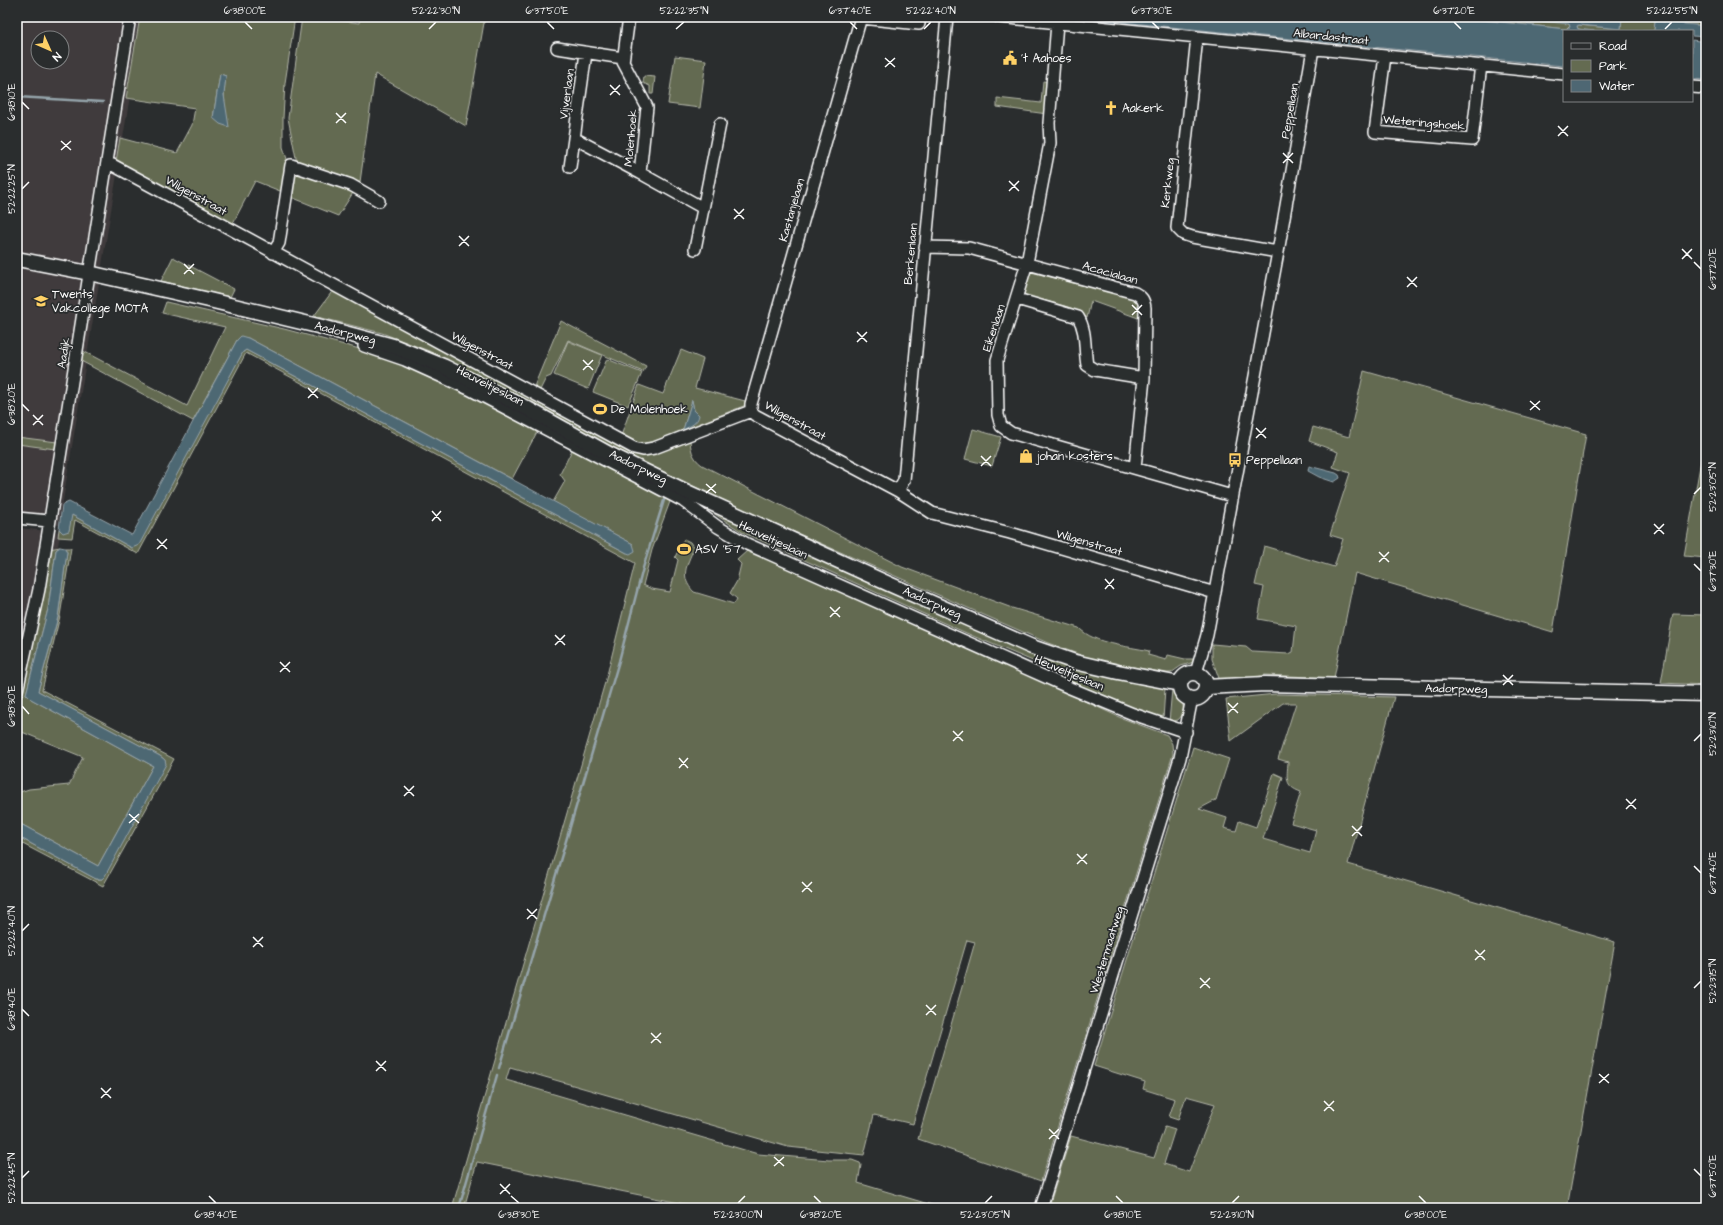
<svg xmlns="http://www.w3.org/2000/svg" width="1723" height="1225" font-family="'Architects Daughter',sans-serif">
	<rect width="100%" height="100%" fill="#2a2d2e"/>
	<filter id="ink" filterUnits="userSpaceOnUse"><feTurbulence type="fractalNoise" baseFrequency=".025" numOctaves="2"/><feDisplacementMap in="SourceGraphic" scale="8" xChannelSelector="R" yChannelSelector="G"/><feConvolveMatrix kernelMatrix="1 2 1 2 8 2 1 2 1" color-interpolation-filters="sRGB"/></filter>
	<g filter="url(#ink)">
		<path fill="#3f3b3c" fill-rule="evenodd" d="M17,17H143L59,525L17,519ZM38,38H62V62H38Z
			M17,528L61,532L17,729Z"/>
		<path fill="#646b51" stroke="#b2b5a8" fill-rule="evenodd" d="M140,17H295L285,83L283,118V147L288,162L285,193L255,181L232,225L116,161L120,138L177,153L192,125L195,108L126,98ZM220,74L226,76L224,90L225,110L213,118Z
			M302,17H317L359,23L360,17H485L466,126L375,74L360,182L338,216L291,197L296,158L288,118Z
			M1453,17H1531L1530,20L1567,23L1570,25L1566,29Z
			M1621,17H1677L1706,20V26L1655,21L1654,31C1640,31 1585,34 1577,28L1578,25L1621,29Z
			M675,56L706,60L700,108L668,104Z
			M644,76L655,77L653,94H650V86L643,83Z
			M1043,81L1050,82L1047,114L997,107V98L1041,103Z
			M173,257L234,289L230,297L161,281Z
			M1031,272L1135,298L1139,303L1141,319L1091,301L1087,318C1080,307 1043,301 1029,297L1023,293L1028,274Z
			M334,289L629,450L690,437C690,448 692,458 702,465L902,567L1012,608L1079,628C1094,644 1128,646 1149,651L1148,655L1166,660L1168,655L1185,659H1196L1194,662L1181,666L1171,673H1167L1094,660L1048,643L733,505L626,454L429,351L382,333L314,316Z
			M166,302L284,329L375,353L445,382L537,432L512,479L248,338L237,340L193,421L81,361L83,351L187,406L225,327L162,313Z
			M561,321L646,366L643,372L568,340L551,376L546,378L539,392L533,389Z
			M568,341L602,355L588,389L554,375Z
			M246,350L627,553L633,544L553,502L565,481L560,474L572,450L671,499L652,550L643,585L652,589L670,592L678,560L675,557L684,539L690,542L694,548C687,565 679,577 694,592L734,604L737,599L730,593L737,581L741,564L737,560L748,550L946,637L1119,717L1167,735L1172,744L1173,754L1041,1181L918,1139L975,942L967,940L913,1124L874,1115L864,1155L788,1147L510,1067L506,1080L758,1154L829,1160H852L860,1163L861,1165L858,1183L942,1208H704L477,1162L464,1208H452L606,679L635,563L246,353L138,554L75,520L72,538L58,537L59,529L63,533L72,515L132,548L243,352Z
			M681,350L703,359L695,388L749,402L746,405L653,442L638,444L621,436L639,385L663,394ZM692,401L694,410L697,413L683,430Z
			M607,359L642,373L628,406L593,392Z
			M1364,371L1586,434L1553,632L1355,573L1334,678L1265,675L1240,681H1220L1212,659V644L1246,647L1252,652L1289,654L1293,652L1296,626L1258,619L1264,587L1255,585L1264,546L1334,567L1343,539L1330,535L1350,473L1333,467L1338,452L1309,441L1313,427L1349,437Z
			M973,429L1001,437L992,466L965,459Z
			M1706,432V558L1684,556Z
			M17,437L57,442L55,449L17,444Z
			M701,505L877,586L1165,688L1163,720L1070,682L1047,667L973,636L742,532Z
			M60,547L56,550L48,609L26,694L31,699L153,766L98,866L17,822V793L29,789L69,785L83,757L17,730V705L41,605L49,549Z
			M65,548H71L60,616L42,690L174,759L103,886L17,841V836L96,879H102L165,760L160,756L38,691L58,617L67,552Z
			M1673,614L1706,615V685L1661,683Z
			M1172,689L1182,699L1184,713L1178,720L1169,722Z
			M1276,694L1394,697L1348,864L1615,942L1567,1208H1056L1050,1203L1071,1136L1154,1158L1165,1126L1175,1129L1164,1164L1189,1172L1215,1104L1186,1096L1178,1120L1169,1117L1175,1099L1143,1089L1145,1082L1094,1066L1193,747L1229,759L1216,800L1199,809L1227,818L1224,828L1236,831L1239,821L1256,827L1274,773L1283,777L1263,839L1310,853L1316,830L1291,823L1301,792C1284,786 1287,778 1288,762L1278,759L1296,703H1283L1231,741L1226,699Z"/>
		<path fill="#4e6773" stroke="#95a4ab" d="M1071,17H1453L1566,29L1570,27L1569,24L1530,20L1531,17H1621L1622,18L1621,29L1579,25L1577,26L1578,29L1594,31H1564V66Z
			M1655,21L1706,26V37L1692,36V31H1654Z
			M1692,40L1706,42V80L1692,79Z
			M220,74L226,76L224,95L229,127L220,124L213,118Z
			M241,336L248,338L633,544L635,551L630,554L627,553L246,350L243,352L139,545L132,548L72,515L69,531L63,533L59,529L62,505L69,502L132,535L237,340Z
			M692,400L694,410L699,415C698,423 690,426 683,430Z
			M1309,466L1336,473L1339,475L1340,478L1334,482L1319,477L1308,471Z
			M60,547L65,548L67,552L58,617L38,691L160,756L165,760L166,764L105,876L102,879H96L17,836V822L98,866L153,766L31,699L26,694L48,609L56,550Z"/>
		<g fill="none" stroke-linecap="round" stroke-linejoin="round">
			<path stroke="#95a4ab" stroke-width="2.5" d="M17,97L103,102
				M499,1068L619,661L643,568L665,497
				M459,1208L497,1075"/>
			<defs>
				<path id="minor" d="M629,17L623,62L647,107L640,173L703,208
					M999,17L1564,74
					M861,18L919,24
					M1057,23L1049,123L1050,143L1027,263L997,360L998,415L1001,426L1011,433L1232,496
					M1197,37L1177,228L1183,234L1192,237L1278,252
					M557,48L623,58
					M1385,56L1375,132L1472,140L1481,65
					M1692,87L1706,88
					M574,138L640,173
					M107,162L634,448L643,450L654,448L751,411
					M570,167L586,53
					M925,247L969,248L1135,293C1142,297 1144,300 1145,308L1144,378L1135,468
					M695,249L720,124
					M273,253L279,243L291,165L351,185L379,201
					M1017,299L1078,317C1087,331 1084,349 1087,365L1095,370L1144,378
					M364,346L405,360L469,389L683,501L718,527L747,544L1070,688L1133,714L1186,732
					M751,411L755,415L898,491L932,513L1010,533L1215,593
					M751,411V404L861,17
					M898,491L904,480L947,17
					M17,518L49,521
					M1196,673L1207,635L1278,252L1313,49
					M17,691L39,589L130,17
					M1041,1208L1180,758L1192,698"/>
				<path id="major" d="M17,259L89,273L209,300L322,327L393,346L445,367L528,409L609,454L687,492L889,584L1032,647L1075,662L1118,672L1180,684
					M1180 686a13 13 0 1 1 26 0a13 13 0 1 1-26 0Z
					M1206,687L1265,684L1706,694"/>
			</defs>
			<use href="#minor" stroke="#fff" stroke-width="14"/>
			<use href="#major" stroke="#fff" stroke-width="17"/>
			<use href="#minor" stroke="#2a2d2e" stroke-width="11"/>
			<use href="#major" stroke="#2a2d2e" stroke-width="14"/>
		</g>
	</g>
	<path fill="none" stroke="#fff" stroke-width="1.5" d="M245,22L252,29M547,22L554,29M850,22L857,29M1152,22L1159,29M1454,22L1461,29M429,29L436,22M676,29L684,22M924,29L931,22M1665,29L1672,22M885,58L895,67M885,67L895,58M610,85L620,95M610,95L620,85M22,102L29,109M336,113L346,123M336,123L346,113M1558,126L1568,136M1558,136L1568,126M61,141L71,150M61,150L71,141M1283,153L1293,163M1283,163L1293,153M1009,181L1019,191M22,189L29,182M1009,191L1019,181M734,209L744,219M734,219L744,209M459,236L469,246M459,246L469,236M1682,249L1692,259M1682,259L1692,249M1694,262L1701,269M184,264L194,274M184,274L194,264M1407,277L1417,287M1407,287L1417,277M1132,305L1142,315M1132,315L1142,305M857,332L867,342M857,342L867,332M583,360L593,370M583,370L593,360M308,388L318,398M308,398L318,388M1530,401L1540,410M22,404L29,411M1530,410L1540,401M33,415L43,425M33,425L43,415M1256,428L1266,438M1256,438L1266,428M981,456L991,466M981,466L991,456M706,484L716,493M706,493L716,484M1694,494L1701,487M432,511L441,521M432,521L441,511M1654,524L1664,534M1654,534L1664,524M157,539L167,549M157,549L167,539M1379,552L1389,562M1379,562L1389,552M1694,564L1701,571M1105,579L1114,589M1105,589L1114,579M830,607L840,617M830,617L840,607M555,635L565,645M555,645L565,635M280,662L290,672M280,672L290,662M1503,675L1513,685M1503,685L1513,675M1228,703L1238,713M22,706L29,714M1228,713L1238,703M953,731L963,741M953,741L963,731M1694,741L1701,734M679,758L688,768M679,768L688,758M404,786L414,796M404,796L414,786M1626,799L1636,809M1626,809L1636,799M129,814L139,823M129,823L139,814M1352,826L1362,836M1352,836L1362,826M1077,854L1087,864M1077,864L1087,854M1694,866L1701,873M802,882L812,892M802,892L812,882M527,909L537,919M527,919L537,909M22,931L29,924M253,937L263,947M253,947L263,937M1475,950L1485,960M1475,960L1485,950M1200,978L1210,988M1200,988L1210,978M1694,988L1701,981M926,1005L936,1015M22,1009L29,1016M926,1015L936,1005M651,1033L661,1043M651,1043L661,1033M376,1061L386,1071M376,1071L386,1061M1599,1074L1609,1083M1599,1083L1609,1074M101,1088L111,1098M101,1098L111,1088M1324,1101L1334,1111M1324,1111L1334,1101M1049,1129L1059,1139M1049,1139L1059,1129M774,1157L784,1166M774,1166L784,1157M1694,1169L1701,1176M22,1178L29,1171M500,1184L510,1194M500,1194L510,1184M209,1196L216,1203M511,1196L519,1203M814,1196L821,1203M1116,1196L1123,1203M1419,1196L1426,1203M738,1203L745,1196M985,1203L992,1196M1232,1203L1239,1196"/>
	<defs>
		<symbol id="civic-bare" viewBox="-9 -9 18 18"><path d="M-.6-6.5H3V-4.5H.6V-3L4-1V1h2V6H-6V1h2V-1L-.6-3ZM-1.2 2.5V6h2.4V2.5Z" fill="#ffd166" stroke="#2a2d2e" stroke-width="2.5" paint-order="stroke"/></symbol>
		<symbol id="church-bare" viewBox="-9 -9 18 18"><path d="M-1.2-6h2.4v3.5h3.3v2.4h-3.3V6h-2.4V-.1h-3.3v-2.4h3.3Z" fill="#ffd166" stroke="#2a2d2e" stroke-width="2.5" paint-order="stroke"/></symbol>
		<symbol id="school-bare" viewBox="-9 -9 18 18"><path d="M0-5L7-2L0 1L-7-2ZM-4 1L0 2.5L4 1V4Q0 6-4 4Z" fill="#ffd166" stroke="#2a2d2e" stroke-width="2.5" paint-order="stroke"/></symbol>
		<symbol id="stadium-bare" viewBox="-9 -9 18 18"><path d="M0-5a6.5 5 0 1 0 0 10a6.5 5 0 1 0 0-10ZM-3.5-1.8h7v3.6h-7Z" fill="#ffd166" stroke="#2a2d2e" stroke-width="2.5" paint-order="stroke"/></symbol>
		<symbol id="shop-bare" viewBox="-9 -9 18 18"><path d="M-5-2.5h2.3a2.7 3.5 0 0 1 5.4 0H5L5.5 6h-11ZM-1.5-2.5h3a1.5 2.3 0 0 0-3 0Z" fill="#ffd166" stroke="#2a2d2e" stroke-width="2.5" paint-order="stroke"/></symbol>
		<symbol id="bus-bare" viewBox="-9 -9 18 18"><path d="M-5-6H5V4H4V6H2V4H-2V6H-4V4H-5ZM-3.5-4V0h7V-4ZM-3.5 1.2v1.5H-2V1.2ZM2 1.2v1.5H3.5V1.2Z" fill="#ffd166" stroke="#2a2d2e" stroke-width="2.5" paint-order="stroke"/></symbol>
	</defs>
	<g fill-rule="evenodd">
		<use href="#civic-bare" x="1000" y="48" width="20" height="20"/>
		<use href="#church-bare" x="1101" y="98" width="20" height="20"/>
		<use href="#school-bare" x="31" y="291" width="20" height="20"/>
		<use href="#stadium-bare" x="590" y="399" width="20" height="20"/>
		<use href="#shop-bare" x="1016" y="446" width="20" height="20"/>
		<use href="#bus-bare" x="1225" y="450" width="20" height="20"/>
		<use href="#stadium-bare" x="674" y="539" width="20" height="20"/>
	</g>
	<g text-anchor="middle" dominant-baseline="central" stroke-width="3.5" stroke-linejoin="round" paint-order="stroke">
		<g font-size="12" fill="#fff" stroke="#2a2d2e">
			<text transform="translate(1331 37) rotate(6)">Albardastraat</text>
			<text transform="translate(567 94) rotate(-82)">Vijverlaan</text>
			<text transform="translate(1290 111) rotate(-80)">Peppellaan</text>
			<text transform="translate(1424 123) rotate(5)">Weteringshoek</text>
			<text transform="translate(631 138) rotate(-85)">Molenhoek</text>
			<text transform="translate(1168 183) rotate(-84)">Kerkweg</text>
			<text transform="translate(196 196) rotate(29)">Wilgenstraat</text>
			<text transform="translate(792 210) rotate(-74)">Kastanjelaan</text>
			<text transform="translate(911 254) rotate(-85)">Berkenlaan</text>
			<text transform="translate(1110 273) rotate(16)">Acacialaan</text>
			<text transform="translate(994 328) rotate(-72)">Eikenlaan</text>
			<text transform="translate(345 333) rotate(14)">Aadorpweg</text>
			<text transform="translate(482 351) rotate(28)">Wilgenstraat</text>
			<text transform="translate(64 353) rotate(-81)">Aadijk</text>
			<text transform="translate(490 386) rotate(27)">Heuveltjeslaan</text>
			<text transform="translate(795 421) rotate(29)">Wilgenstraat</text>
			<text transform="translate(638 467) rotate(26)">Aadorpweg</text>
			<text transform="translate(773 540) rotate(25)">Heuveltjeslaan</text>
			<text transform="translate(1089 543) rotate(16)">Wilgenstraat</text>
			<text transform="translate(932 603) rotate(24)">Aadorpweg</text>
			<text transform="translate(1069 673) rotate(23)">Heuveltjeslaan</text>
			<text transform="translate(1456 689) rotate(1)">Aadorpweg</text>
			<text transform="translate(1107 950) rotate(-73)">Westermaatweg</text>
		</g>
		<g font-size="12" fill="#fff" stroke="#2a2d2e" text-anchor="start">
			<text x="1021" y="58">'t Aahoes</text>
			<text x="1122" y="108">Aakerk</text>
			<text x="52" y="294">Twents<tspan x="52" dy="14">Vakcollege MOTA</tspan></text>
			<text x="611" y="409">De Molenhoek</text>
			<text x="1037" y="456">johan kosters</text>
			<text x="1246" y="460">Peppellaan</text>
			<text x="695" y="549">ASV '57</text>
		</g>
	</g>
	<rect width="1723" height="1225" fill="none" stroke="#2a2d2e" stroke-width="44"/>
	<rect x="1563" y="30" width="130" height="72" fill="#2a2d2e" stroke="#7f8182"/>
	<rect x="1571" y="43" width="20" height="6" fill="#2a2d2e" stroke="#7f8182"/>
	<text x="1599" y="50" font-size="12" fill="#ffffff">Road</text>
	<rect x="1571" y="60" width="20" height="12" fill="#646b51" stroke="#7f8182"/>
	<text x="1599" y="70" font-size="12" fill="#ffffff">Park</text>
	<rect x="1571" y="80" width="20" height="12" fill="#4e6773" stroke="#7f8182"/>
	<text x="1599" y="90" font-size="12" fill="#ffffff">Water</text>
	<g transform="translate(50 50) rotate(135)"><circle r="19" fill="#2a2d2e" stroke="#7f8182"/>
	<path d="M0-3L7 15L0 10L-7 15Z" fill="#ffd166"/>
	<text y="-6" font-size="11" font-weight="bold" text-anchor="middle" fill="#ffffff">N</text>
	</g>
	<rect x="22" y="22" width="1679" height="1181" fill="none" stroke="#fff" stroke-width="1.5"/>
	<g font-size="10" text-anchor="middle" fill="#fff">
		<text x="245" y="14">6°38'00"E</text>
		<text x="436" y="14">52°22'30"N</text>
		<text x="547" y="14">6°37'50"E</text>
		<text x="684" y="14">52°22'35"N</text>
		<text x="850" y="14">6°37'40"E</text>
		<text x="931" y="14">52°22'40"N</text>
		<text x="1152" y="14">6°37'30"E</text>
		<text x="1454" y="14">6°37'20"E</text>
		<text x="1672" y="14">52°22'55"N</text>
		<text transform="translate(11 102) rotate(-90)" y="4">6°38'10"E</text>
		<text transform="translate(11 189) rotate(-90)" y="4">52°22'25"N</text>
		<text transform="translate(1712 269) rotate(-90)" y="4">6°37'20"E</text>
		<text transform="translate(11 404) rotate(-90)" y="4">6°38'20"E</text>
		<text transform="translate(1712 487) rotate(-90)" y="4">52°23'05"N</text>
		<text transform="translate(1712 571) rotate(-90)" y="4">6°37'30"E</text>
		<text transform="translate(11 706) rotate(-90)" y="4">6°38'30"E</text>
		<text transform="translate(1712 734) rotate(-90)" y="4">52°23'10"N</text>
		<text transform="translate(1712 873) rotate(-90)" y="4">6°37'40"E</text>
		<text transform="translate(11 931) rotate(-90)" y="4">52°22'40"N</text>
		<text transform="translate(1712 981) rotate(-90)" y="4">52°23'15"N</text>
		<text transform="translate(11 1009) rotate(-90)" y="4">6°38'40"E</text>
		<text transform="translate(1712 1176) rotate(-90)" y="4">6°37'50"E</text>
		<text transform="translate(11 1178) rotate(-90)" y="4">52°22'45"N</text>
		<text x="216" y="1218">6°38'40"E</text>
		<text x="519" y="1218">6°38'30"E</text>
		<text x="738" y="1218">52°23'00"N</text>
		<text x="821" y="1218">6°38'20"E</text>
		<text x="985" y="1218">52°23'05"N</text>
		<text x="1123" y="1218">6°38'10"E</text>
		<text x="1232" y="1218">52°23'10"N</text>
		<text x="1426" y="1218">6°38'00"E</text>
	</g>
</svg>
